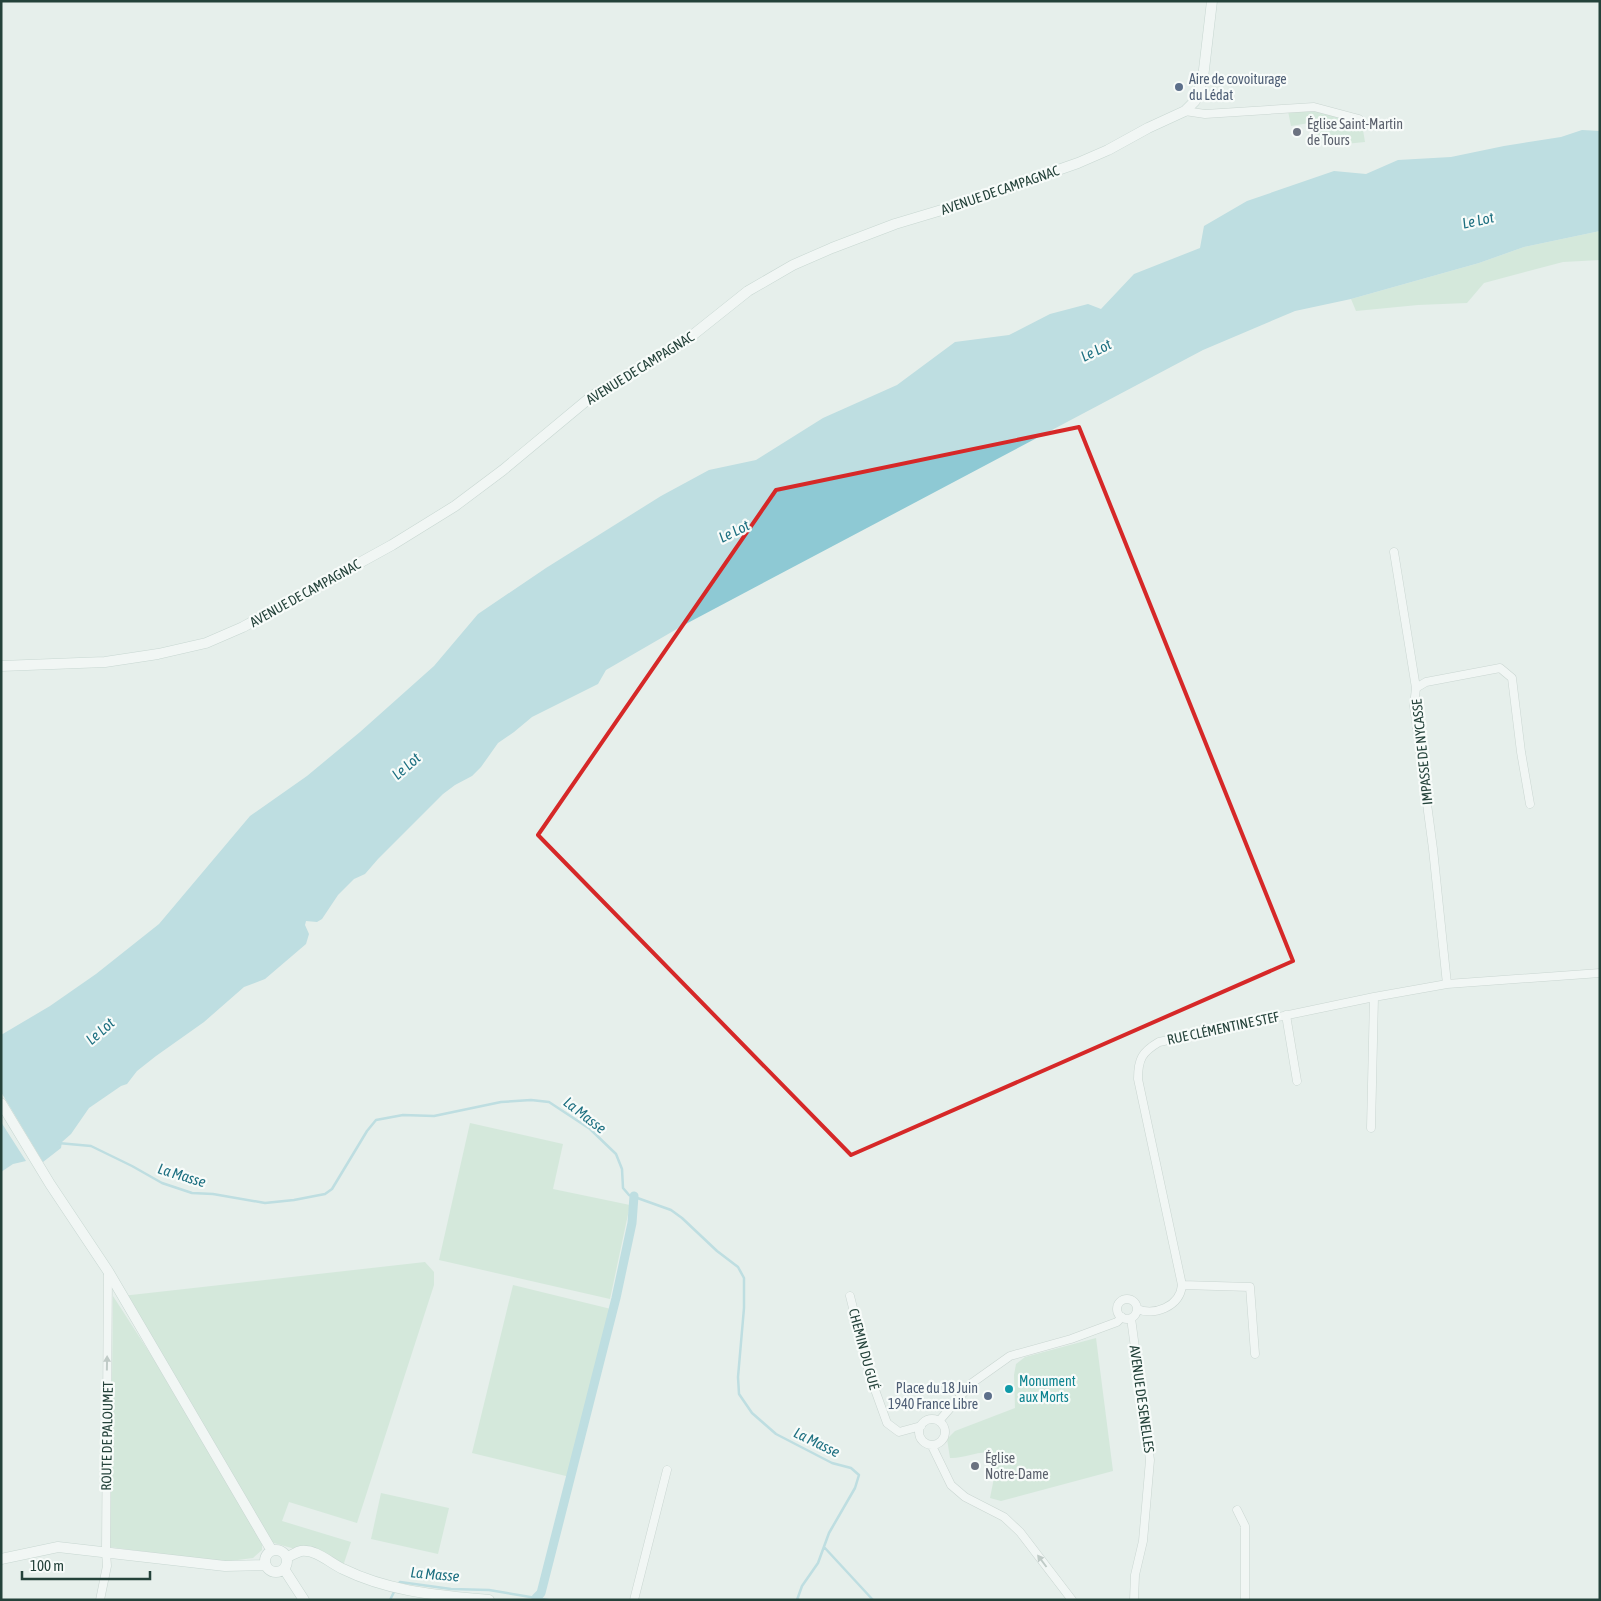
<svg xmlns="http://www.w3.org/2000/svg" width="1601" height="1601" font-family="'Asap Condensed',sans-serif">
	<rect width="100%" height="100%" fill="#e6efeb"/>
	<path fill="#bfe0c8" d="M1315,109L1358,125L1359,131L1363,130L1365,142L1345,144L1344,138L1319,142L1315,122L1291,126L1288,111Z
		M1600,231V260L1563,262L1484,283L1467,303L1418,305L1356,311L1351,299L1479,263L1524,247Z
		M470,1123L563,1144L553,1189L630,1205L610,1299L439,1260Z
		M425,1262L434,1272V1285L357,1523L289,1502L282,1521L351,1542L342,1569L302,1551L267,1541L122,1296Z
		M513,1285L611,1309L570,1477L472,1453Z
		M113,1296L153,1358L262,1542V1550L253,1558L222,1562L110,1547Z
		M1096,1338L1113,1471L1001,1501L990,1498L997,1463L995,1454C981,1449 965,1459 950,1458L947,1439L955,1431L1015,1408L1014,1375L1016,1364L1025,1357Z
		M381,1493L449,1508L438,1554L371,1539Z"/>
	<path fill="#8ec9d4" d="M1582,130L1600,131V231L1524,247L1479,263L1351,299L1295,311L1203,350L682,626L606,670L598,684L532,717L514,732L498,743L481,767L472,776L455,785L443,794L378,859L365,874L354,879L338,895L322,919L317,922L306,921L305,925L309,934L306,944L265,979L244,987L204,1022L156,1056L137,1071L127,1084L121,1086L89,1108L71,1134L62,1142L61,1148L43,1162L1,1092V1035L50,1006L96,974L159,924L250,816L307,776L360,732L434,666L478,614L546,568L661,496L709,470L756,460L823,418L897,385L955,342L1009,335L1050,314L1088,304L1101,309L1134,274L1200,248L1204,226L1247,201L1334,171L1366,174L1398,160L1451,157L1504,146L1561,137Z
		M1,1122L26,1161L13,1164L1,1172Z"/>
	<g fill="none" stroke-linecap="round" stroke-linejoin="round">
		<path stroke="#8ec9d4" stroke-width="2.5" d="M58,1143L91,1146L132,1166L162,1183L192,1193L213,1194L265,1203L294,1200L325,1194L332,1189L367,1131L376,1120L403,1115L434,1116L501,1102L531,1100L549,1102L590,1129L616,1154L622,1169L623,1188L629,1195L671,1210L682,1218L717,1251L738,1267L744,1278V1308L738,1377L739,1394L752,1413L776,1434L832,1463L851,1468L859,1475L855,1488L829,1533L818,1563L802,1586L797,1600
			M824,1547L873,1600
			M398,1585L400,1582L451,1589L489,1590L548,1600
			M390,1600L395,1590"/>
		<path stroke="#8ec9d4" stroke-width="9" d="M536,1598L541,1593L616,1298L632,1223L634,1196"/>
		<defs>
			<path id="street" d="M1185,111L1205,114L1314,107L1359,119
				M1394,552L1416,688
				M1447,984L1433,849L1414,706L1416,688L1426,682L1500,668L1512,678L1521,752L1530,804
				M1286,1015L1297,1081
				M1371,1128L1374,997
				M1182,1285L1250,1287L1255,1354
				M850,1296L870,1376L887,1423L899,1432L921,1426
				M1117 1309a10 10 0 1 1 20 0a10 10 0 1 1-20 0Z
				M1137,1309C1154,1316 1180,1307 1182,1285L1138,1079C1138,1059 1142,1052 1159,1042L1374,997L1447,984L1600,973
				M1131,1318L1150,1460L1143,1541L1135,1575L1134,1600
				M919 1432a13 13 0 1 1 26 0a13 13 0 1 1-26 0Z
				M939,1421L972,1383L1010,1356L1071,1339L1117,1322L1122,1317
				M932,1446L951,1485L965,1497L1004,1517L1020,1532L1072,1600
				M1237,1510L1245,1526V1600
				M100,1600L107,1566L106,1552L108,1271
				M634,1600L667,1470"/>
			<path id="secondary" d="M1,666L105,662L158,654L206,643L243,627L392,545L455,506L503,470L592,396L689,338L748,291L793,265L832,248L895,224L955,206L1078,163L1108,150L1148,128L1185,111L1195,101L1203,78L1212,1
				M1,1103L50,1184L108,1271L272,1551
				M265 1561a11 11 0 1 1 22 0a11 11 0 1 1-22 0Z
				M287,1557C291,1556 296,1552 301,1551C316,1549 330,1563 343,1569C390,1592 437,1595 489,1600
				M1,1559L58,1547L225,1566L266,1565
				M284,1569L304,1600"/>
		</defs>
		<use href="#street" stroke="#a8b8b2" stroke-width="9"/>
		<use href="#secondary" stroke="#a4bbb3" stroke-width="11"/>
		<use href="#street" stroke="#fff" stroke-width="8"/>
		<use href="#secondary" stroke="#fff" stroke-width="10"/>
	</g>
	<defs><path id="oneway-solid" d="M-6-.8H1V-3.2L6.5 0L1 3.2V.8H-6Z" transform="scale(1.25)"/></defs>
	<g fill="#92a09c">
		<use href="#oneway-solid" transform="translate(107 1363) rotate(-89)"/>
		<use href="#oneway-solid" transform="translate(1042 1561) rotate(-127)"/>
	</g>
	<path d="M0 0H1601V1601H0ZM1079,427L1293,961L851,1155L538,835L776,490Z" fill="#e6efeb" fill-opacity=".55" fill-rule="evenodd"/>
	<path fill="none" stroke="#d62828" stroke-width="4" stroke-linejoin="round" d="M1079,427L1293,961L851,1155L538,835L776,490Z"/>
	<g fill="#5c6f8a" stroke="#f7fbf9" stroke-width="2">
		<circle cx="1179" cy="87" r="5"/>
		<circle cx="988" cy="1396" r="5"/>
	</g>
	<g fill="#6b7280" stroke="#f7fbf9" stroke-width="2">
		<circle cx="1297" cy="132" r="5"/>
		<circle cx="975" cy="1466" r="5"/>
	</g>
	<circle fill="#0f9aa8" stroke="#f7fbf9" stroke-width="2" cx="1009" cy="1389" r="5"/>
	<g text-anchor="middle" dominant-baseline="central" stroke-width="4.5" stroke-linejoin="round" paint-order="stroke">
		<g font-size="14" fill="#4e5e75" stroke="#f7fbf9" text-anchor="start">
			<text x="1189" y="79">Aire de covoiturage<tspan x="1189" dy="16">du Lédat</tspan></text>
			<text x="978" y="1388" text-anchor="end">Place du 18 Juin<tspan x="978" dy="16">1940 France Libre</tspan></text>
		</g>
		<g font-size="14" fill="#5b616d" stroke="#f7fbf9" text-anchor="start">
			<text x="1307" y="124">Église Saint-Martin<tspan x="1307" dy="16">de Tours</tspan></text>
			<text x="985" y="1458">Église<tspan x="985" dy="16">Notre-Dame</tspan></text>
		</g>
		<g font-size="14" fill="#24423a" stroke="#f7fbf9">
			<text transform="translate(1000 190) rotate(-19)">AVENUE DE CAMPAGNAC</text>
			<text transform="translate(640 368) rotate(-32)">AVENUE DE CAMPAGNAC</text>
			<text transform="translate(305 593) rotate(-29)">AVENUE DE CAMPAGNAC</text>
			<text transform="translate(1422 752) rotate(-96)">IMPASSE DE NYCASSE</text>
			<text transform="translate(1223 1028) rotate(-12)">RUE CLÉMENTINE STEF</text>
			<text transform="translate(864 1349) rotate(75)">CHEMIN DU GUÉ</text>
			<text transform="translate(1142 1399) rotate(82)">AVENUE DE SENELLES</text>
			<text transform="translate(107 1436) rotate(-89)">ROUTE DE PALOUMET</text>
		</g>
		<g font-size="14" fill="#0d838f" stroke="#f7fbf9" text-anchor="start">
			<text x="1019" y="1381">Monument<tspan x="1019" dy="16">aux Morts</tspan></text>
		</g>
		<g font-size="15" font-style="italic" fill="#1c6f80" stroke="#f7fbf9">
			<text transform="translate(1478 220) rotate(-12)">Le Lot</text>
			<text transform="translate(1096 350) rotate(-26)">Le Lot</text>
			<text transform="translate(734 531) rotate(-26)">Le Lot</text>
			<text transform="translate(406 766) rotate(-41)">Le Lot</text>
			<text transform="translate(100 1031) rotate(-41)">Le Lot</text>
			<text transform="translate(585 1115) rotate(38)">La Masse</text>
			<text transform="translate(182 1175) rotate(17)">La Masse</text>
			<text transform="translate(817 1442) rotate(26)">La Masse</text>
			<text transform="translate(435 1574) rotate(5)">La Masse</text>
		</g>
	</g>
	<rect width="1601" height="1601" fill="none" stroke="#24423a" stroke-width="5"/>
	<path d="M22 1571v8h128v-8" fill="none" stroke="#24423a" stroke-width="2.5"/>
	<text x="30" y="1571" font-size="15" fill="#24423a" stroke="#f7fbf9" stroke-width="4" paint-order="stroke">100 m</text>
</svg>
